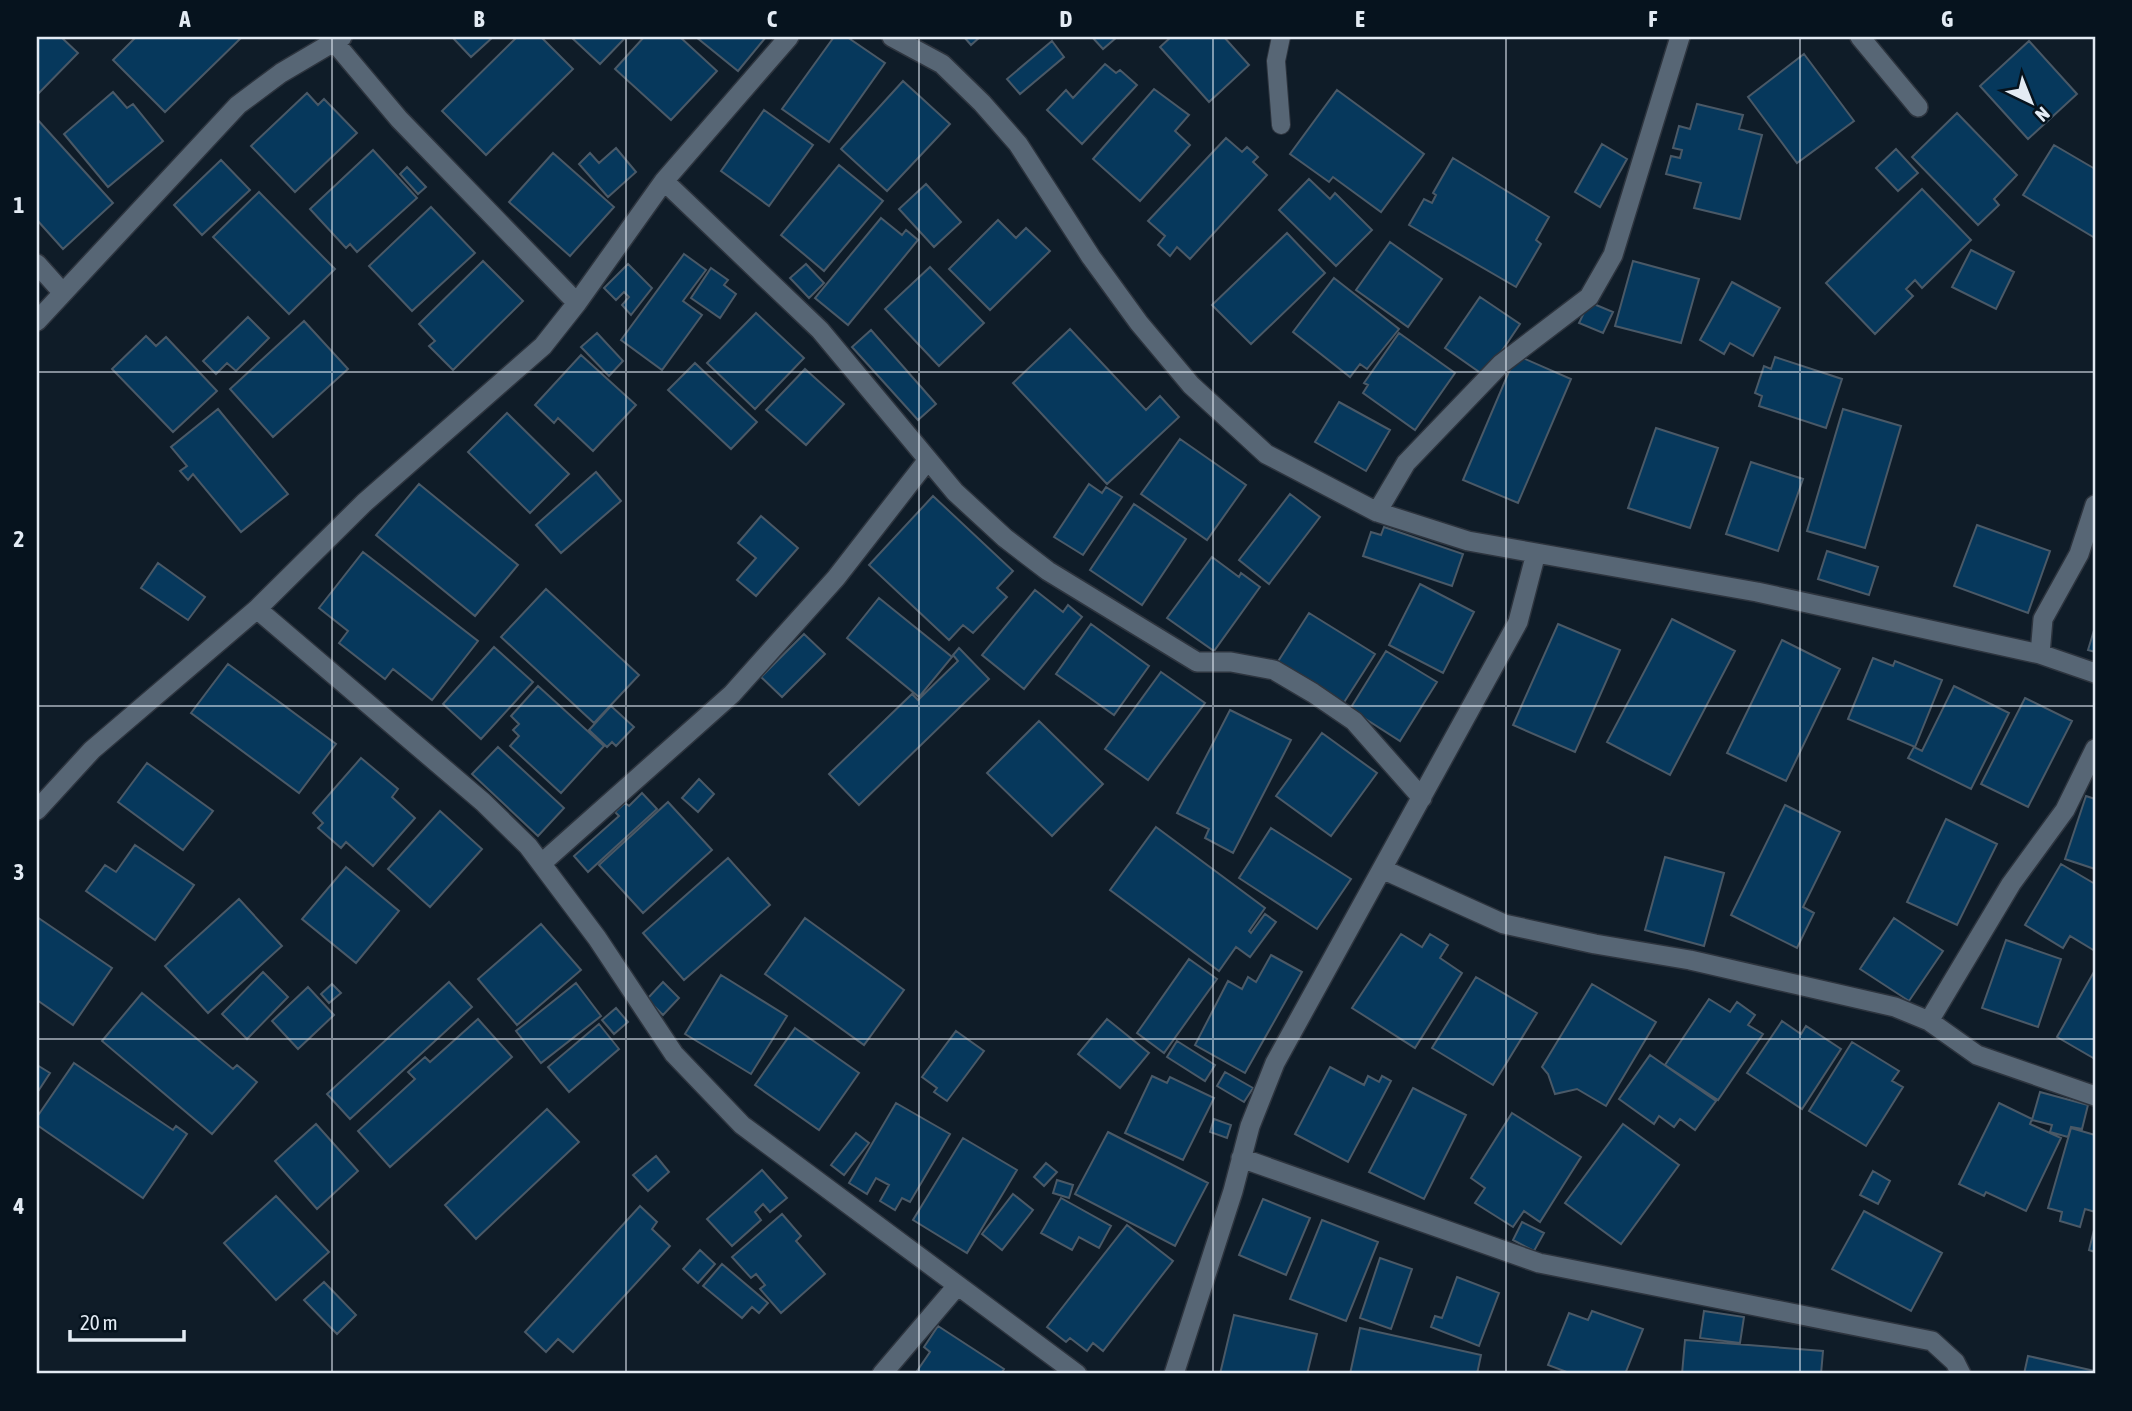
<svg xmlns="http://www.w3.org/2000/svg" width="2132" height="1411" font-family="'Asap Condensed',sans-serif">
	<rect width="100%" height="100%" fill="#0f1c28"/>
	<path fill="#06385c" stroke="#4a5967" stroke-width="2" d="M37,37H61L78,53L37,95Z
		M136,37H242L165,112L113,60Z
		M452,37H493L471,57Z
		M517,37H541L573,69L486,155L442,111Z
		M571,37H626L600,64Z
		M644,37H680L717,71L671,120L615,69Z
		M696,37H766L738,71Z
		M834,37H847L885,63L829,142L782,109Z
		M964,37H980L971,45Z
		M1092,37H1117L1103,49Z
		M1171,37H1224L1249,65L1209,102L1160,47Z
		M1052,41L1064,57L1020,94L1007,79Z
		M2029,41L2077,94L2028,139L1980,86Z
		M1804,54L1854,121L1797,163L1748,97Z
		M1105,64L1116,73L1120,70L1137,85L1082,144L1047,110L1066,90L1073,98Z
		M903,81L950,124L887,191L841,149Z
		M1154,89L1189,115L1175,131L1190,145L1140,201L1093,159Z
		M1337,90L1424,154L1381,212L1333,177L1329,182L1290,154Z
		M113,92L127,108L133,104L163,141L108,187L64,134Z
		M307,93L318,105L324,99L357,133L295,192L251,146Z
		M1697,104L1743,115L1739,129L1762,135L1740,219L1694,208L1701,183L1666,174L1671,156L1680,158L1682,150L1673,148L1679,126L1690,129Z
		M764,110L813,145L769,206L721,171Z
		M1957,113L2017,175L1994,199L1999,205L1978,225L1912,157Z
		M37,119L113,203L63,249L37,220Z
		M1226,138L1242,152L1247,147L1258,157L1253,162L1267,175L1190,259L1177,247L1170,256L1158,245L1165,236L1148,221Z
		M1602,144L1627,159L1600,207L1575,192Z
		M2054,145L2095,169V238L2023,195Z
		M616,148L636,172L608,197L579,164L590,153L599,163Z
		M1896,149L1918,173L1898,191L1876,168Z
		M373,150L417,198L357,252L350,244L346,248L310,209Z
		M553,153L614,207L570,256L509,202Z
		M1453,158L1549,217L1536,240L1541,244L1516,287L1409,225L1424,199L1432,203L1436,195L1433,193Z
		M221,160L250,190L202,235L174,205Z
		M839,165L883,201L824,271L781,235Z
		M407,167L426,187L418,194L400,174Z
		M1309,179L1330,199L1335,193L1372,230L1336,266L1279,210Z
		M926,184L961,222L934,247L899,209Z
		M1922,189L1971,240L1922,288L1915,280L1906,289L1913,296L1875,334L1826,283Z
		M259,192L335,269L289,314L213,237Z
		M431,207L475,253L412,311L369,266Z
		M881,218L902,235L906,230L918,240L848,325L815,298Z
		M998,220L1016,238L1026,228L1050,251L990,310L949,269Z
		M1287,233L1325,273L1251,344L1212,305Z
		M1390,242L1442,279L1408,327L1356,290Z
		M1971,250L2014,272L1996,309L1952,287Z
		M684,254L706,270L683,301L702,315L662,370L621,340Z
		M483,261L523,301L453,370L429,346L435,341L419,324Z
		M1633,261L1699,279L1681,343L1615,326Z
		M628,264L652,288L631,315L622,305L629,297L624,292L616,300L604,288Z
		M806,264L824,283L809,298L790,278Z
		M930,267L984,323L939,366L885,309Z
		M711,268L728,280L724,285L736,294L720,318L691,298Z
		M1334,278L1399,329L1367,369L1360,364L1350,377L1293,332Z
		M1732,282L1780,308L1753,356L1730,343L1724,354L1700,340Z
		M1480,297L1520,324L1485,376L1445,348Z
		M1589,302L1613,312L1603,333L1579,323Z
		M756,313L804,358L755,409L707,363Z
		M248,317L269,338L236,371L227,363L216,374L203,361Z
		M304,321L348,369L273,437L230,389Z
		M1070,329L1146,410L1160,396L1179,417L1107,484L1013,383Z
		M871,330L936,404L918,420L852,347Z
		M597,333L623,361L609,376L581,347Z
		M1399,333L1455,373L1415,430L1363,393L1368,385L1364,383Z
		M146,336L156,346L166,337L217,391L173,432L112,369Z
		M581,355L636,405L593,451L558,418L554,423L535,405Z
		M1516,355L1571,379L1518,503L1463,480Z
		M1775,357L1842,379L1826,428L1759,406L1762,396L1755,393L1764,366L1771,369Z
		M695,363L757,422L731,449L668,390Z
		M805,369L844,404L806,445L766,410Z
		M1339,402L1390,430L1366,471L1315,442Z
		M218,409L288,494L241,532L193,474L188,480L180,471L187,466L171,447Z
		M1843,409L1901,426L1865,548L1807,531Z
		M507,413L569,474L530,513L468,452Z
		M1656,428L1718,448L1690,528L1628,508Z
		M1180,439L1246,485L1207,540L1141,494Z
		M1751,462L1803,479L1778,551L1726,534Z
		M596,472L621,501L561,553L536,525Z
		M419,484L518,565L475,616L376,535Z
		M1089,484L1102,493L1106,487L1122,497L1083,555L1054,537Z
		M1290,494L1320,517L1269,584L1239,560Z
		M933,496L1013,571L997,588L1007,597L973,633L963,625L949,640L869,565Z
		M1134,504L1186,539L1142,605L1090,570Z
		M761,516L798,548L756,596L737,580L756,558L738,543Z
		M1977,525L2050,551L2028,613L1954,586Z
		M1384,527L1463,554L1452,586L1363,556L1371,532L1381,535Z
		M1827,551L1878,567L1869,595L1818,579Z
		M363,552L478,641L432,700L393,669L385,679L339,643L348,631L319,608Z
		M1212,557L1239,577L1241,573L1260,587L1214,651L1167,618Z
		M158,563L205,597L188,620L141,588Z
		M1420,584L1474,612L1443,673L1389,645Z
		M546,589L639,675L594,723L501,637Z
		M1035,590L1063,612L1068,605L1082,617L1024,689L982,655Z
		M879,598L952,657L919,697L847,638Z
		M1309,613L1375,654L1343,704L1277,663Z
		M1672,619L1735,651L1670,775L1607,742Z
		M1091,624L1149,666L1114,715L1056,674Z
		M1558,624L1620,650L1575,752L1513,725Z
		M2095,627V652L2088,650Z
		M804,634L825,654L782,697L761,677Z
		M1782,640L1840,669L1786,781L1727,753Z
		M494,647L533,682L481,739L443,704Z
		M959,648L989,679L859,805L829,774L912,694L918,700L958,661L953,655Z
		M1386,651L1437,682L1400,741L1350,709Z
		M1873,658L1893,666L1895,661L1942,680L1915,747L1848,719Z
		M228,664L336,744L299,793L191,713Z
		M1161,672L1205,703L1148,780L1105,749Z
		M538,686L604,746L561,793L510,746L519,736L513,730L519,724L511,716Z
		M1954,686L2009,713L1971,789L1908,758L1914,747L1922,751Z
		M2025,698L2072,721L2028,807L1981,784Z
		M611,706L634,727L616,746L612,742L607,747L589,730Z
		M1230,710L1291,740L1233,853L1205,838L1209,829L1177,813Z
		M1039,721L1103,784L1052,836L987,773Z
		M1322,733L1377,773L1331,836L1276,796Z
		M498,747L564,808L538,836L472,774Z
		M361,758L398,789L392,797L415,818L373,866L346,842L341,848L318,828L323,823L313,813Z
		M147,763L213,811L183,850L118,802Z
		M699,779L714,794L698,812L682,798Z
		M642,793L657,809L588,872L574,856L619,816L615,812L625,803L629,806Z
		M2086,796L2095,799V869L2065,859Z
		M668,802L712,850L643,913L599,865Z
		M1785,805L1840,832L1803,907L1814,913L1797,948L1731,915Z
		M440,811L482,849L430,907L388,869Z
		M1946,819L1997,844L1957,925L1907,902Z
		M1156,827L1265,908L1249,931L1251,933L1265,914L1276,922L1250,957L1236,947L1219,971L1110,890Z
		M1271,828L1351,879L1317,929L1239,878Z
		M135,845L194,885L155,940L86,891L105,865L116,872Z
		M1665,857L1724,873L1704,946L1645,930Z
		M728,858L770,905L684,980L643,933Z
		M2061,864L2095,884V951L2070,936L2063,948L2025,925Z
		M346,867L399,911L356,963L302,919Z
		M239,899L282,946L208,1013L165,966Z
		M37,917L112,968L73,1025L37,1000Z
		M805,918L904,990L864,1045L765,974Z
		M1894,918L1943,951L1909,1001L1860,969Z
		M541,924L581,970L517,1025L478,979Z
		M1401,934L1422,947L1430,934L1448,945L1440,958L1462,973L1415,1048L1352,1008Z
		M2006,940L2061,959L2038,1027L1982,1008Z
		M1271,955L1302,972L1245,1073L1195,1045L1228,981L1242,989L1248,977L1256,982Z
		M1189,959L1217,979L1164,1053L1137,1033Z
		M2095,970V1059L2057,1037Z
		M263,972L288,997L247,1039L222,1014Z
		M721,975L787,1016L751,1074L685,1034Z
		M1476,977L1537,1013L1493,1085L1432,1048Z
		M449,982L472,1007L350,1119L327,1094Z
		M663,982L679,998L663,1015L647,999Z
		M576,983L601,1016L541,1063L516,1031Z
		M332,984L341,993L329,1003L321,994Z
		M1592,984L1656,1022L1606,1106L1577,1089L1555,1094L1548,1074L1542,1067Z
		M308,987L334,1015L298,1049L272,1021Z
		M142,993L233,1069L237,1065L257,1082L212,1134L102,1041Z
		M1709,999L1730,1012L1737,1002L1755,1015L1748,1025L1763,1034L1718,1100L1665,1065Z
		M616,1008L628,1022L614,1034L602,1020Z
		M478,1019L512,1057L390,1167L358,1131L415,1079L408,1072L425,1057L430,1062Z
		M1107,1019L1149,1053L1120,1088L1078,1054Z
		M1782,1021L1801,1034L1806,1026L1841,1049L1802,1109L1747,1073Z
		M599,1024L619,1049L569,1092L548,1067Z
		M795,1028L859,1073L819,1130L755,1085Z
		M956,1031L984,1051L947,1101L934,1092L937,1088L922,1077Z
		M1177,1041L1215,1065L1205,1081L1167,1057Z
		M1852,1042L1899,1071L1892,1081L1903,1087L1866,1146L1809,1111Z
		M1650,1055L1716,1101L1695,1130L1680,1119L1674,1127L1659,1116L1654,1124L1619,1099Z
		M74,1063L173,1130L176,1126L187,1134L143,1198L37,1125V1117Z
		M37,1065L50,1073L37,1093Z
		M1330,1067L1364,1085L1368,1076L1379,1082L1382,1076L1391,1081L1348,1162L1295,1134Z
		M1225,1072L1253,1088L1244,1102L1217,1086Z
		M1152,1076L1167,1083L1170,1077L1214,1098L1183,1160L1125,1133Z
		M1413,1088L1466,1115L1424,1199L1369,1172Z
		M2040,1092L2088,1105L2082,1129L2071,1127L2068,1137L2050,1132L2052,1125L2032,1120Z
		M896,1103L950,1134L910,1202L902,1198L895,1210L880,1201L889,1185L876,1178L867,1194L849,1183Z
		M1999,1103L2032,1119L2030,1124L2061,1138L2026,1211L1986,1192L1984,1196L1959,1184Z
		M547,1109L579,1142L476,1239L445,1205Z
		M1512,1113L1581,1157L1540,1222L1524,1211L1513,1227L1475,1203L1485,1188L1471,1178Z
		M1214,1119L1231,1125L1227,1138L1210,1132Z
		M316,1124L358,1171L317,1209L275,1161Z
		M1623,1124L1679,1165L1621,1244L1565,1203Z
		M2071,1128L2095,1135V1212L2085,1209L2080,1227L2060,1221L2062,1212L2048,1208Z
		M1108,1132L1208,1183L1175,1246L1075,1194Z
		M856,1133L869,1143L844,1175L831,1165Z
		M963,1138L1017,1170L967,1253L913,1220Z
		M656,1156L669,1172L648,1191L633,1175Z
		M1046,1163L1057,1172L1044,1186L1034,1177Z
		M762,1170L787,1198L770,1212L763,1204L755,1212L761,1220L732,1246L707,1219Z
		M1873,1171L1890,1181L1878,1204L1860,1195Z
		M1057,1180L1073,1185L1069,1198L1053,1193Z
		M1013,1194L1033,1210L1002,1250L982,1234Z
		M276,1196L329,1252L276,1300L224,1243Z
		M1061,1198L1111,1226L1099,1248L1079,1237L1072,1250L1041,1233Z
		M1263,1199L1310,1218L1286,1275L1239,1255Z
		M640,1206L657,1222L652,1229L670,1246L573,1352L558,1339L546,1352L525,1332Z
		M1864,1211L1942,1253L1911,1311L1832,1269Z
		M782,1214L801,1236L796,1241L825,1274L781,1313L760,1289L765,1285L756,1274L751,1278L732,1257Z
		M1322,1220L1378,1242L1346,1321L1290,1299Z
		M1522,1222L1544,1233L1534,1251L1513,1240Z
		M1127,1225L1173,1261L1103,1351L1093,1343L1087,1351L1070,1338L1066,1342L1047,1327Z
		M2095,1226V1252L2089,1250Z
		M700,1250L715,1264L698,1283L683,1269Z
		M1380,1258L1412,1269L1391,1329L1360,1318Z
		M722,1264L768,1303L759,1313L752,1307L742,1318L703,1286Z
		M1457,1277L1499,1293L1479,1346L1431,1327L1435,1316L1442,1318Z
		M324,1282L356,1315L337,1334L304,1300Z
		M1592,1311L1643,1329L1625,1374H1572L1548,1365L1569,1313L1588,1320Z
		M1704,1311L1744,1317L1740,1343L1700,1338Z
		M1234,1315L1317,1334L1307,1374H1220Z
		M938,1326L1004,1369L1001,1374H915L930,1352L924,1347Z
		M1360,1328L1481,1355L1477,1374H1350Z
		M1685,1340L1823,1351L1821,1374H1682Z
		M2028,1356L2095,1371V1374H2024Z"/>
	<g fill="none" stroke-linecap="round" stroke-linejoin="round">
		<defs>
			<path id="service" d="M1281,125L1276,61L1281,37"/>
			<path id="minor" d="M330,37L399,119L577,303
				M892,37L942,64L982,103L1018,144L1091,257L1139,323L1191,385L1266,454L1377,512L1468,541L1757,592L2040,654L2095,673
				M1860,37L1918,107
				M664,181L820,330L955,492L1005,538L1048,571L1197,662H1231L1274,670L1313,693L1354,721L1422,798
				M37,264L63,293
				M37,321L238,105L281,73L342,37
				M1377,512L1406,463L1501,364L1589,297L1613,255L1680,37
				M257,609L483,802L528,846L597,938L674,1054L742,1125L1077,1374
				M2040,654L2043,619L2079,554L2095,505
				M37,810L92,750L257,609L364,503L543,346L577,303L664,181L789,37
				M542,863L732,694L836,578L927,461
				M1382,869L1504,924L1595,944L1690,960L1895,1007L1929,1021L1977,1055L2095,1096
				M1929,1021L2011,884L2065,810L2095,749
				M1241,1158L1539,1263L1932,1341L1955,1362L1961,1374
				M882,1374L957,1286
				M1174,1374L1233,1191L1250,1126L1275,1063L1518,622L1536,553"/>
		</defs>
		<use href="#service" stroke="#2d343e" stroke-width="20"/>
		<use href="#minor" stroke="#2d343e" stroke-width="22"/>
		<use href="#service" stroke="#576675" stroke-width="18"/>
		<use href="#minor" stroke="#576675" stroke-width="19"/>
	</g>
	<path fill="none" stroke="#e3ebf4" stroke-width="2" stroke-opacity="0.55" d="M332,37V1374M626,37V1374M919,37V1374M1213,37V1374M1506,37V1374M1800,37V1374M37,372H2095M37,706H2095M37,1039H2095"/>
	<rect width="2132" height="1411" fill="none" stroke="#06131e" stroke-width="77"/>
	<g transform="translate(2031 102) rotate(137)" stroke="#06131e" stroke-width="5" paint-order="stroke">
	<path d="M0-5L12 26L0 18L-12 26Z" fill="#e3ebf4"/>
	<text y="-10" font-size="19" font-weight="bold" text-anchor="middle" fill="#e3ebf4">N</text>
	</g>
	<path d="M70 1330v10h114v-10" fill="none" stroke="#e3ebf4" stroke-width="3.5"/>
	<text x="80" y="1330" font-size="21" fill="#e3ebf4" stroke="#06131e" stroke-width="5" paint-order="stroke">20 m</text>
	<rect x="38" y="38" width="2056" height="1334" fill="none" stroke="#e3ebf4" stroke-width="2.5"/>
	<g font-size="23" text-anchor="middle" font-weight="bold" fill="#e3ebf4">
		<text x="185" y="27">A</text>
		<text x="479" y="27">B</text>
		<text x="772" y="27">C</text>
		<text x="1066" y="27">D</text>
		<text x="1360" y="27">E</text>
		<text x="1653" y="27">F</text>
		<text x="1947" y="27">G</text>
		<text x="19" y="213">1</text>
		<text x="19" y="547">2</text>
		<text x="19" y="880">3</text>
		<text x="19" y="1214">4</text>
	</g>
</svg>
